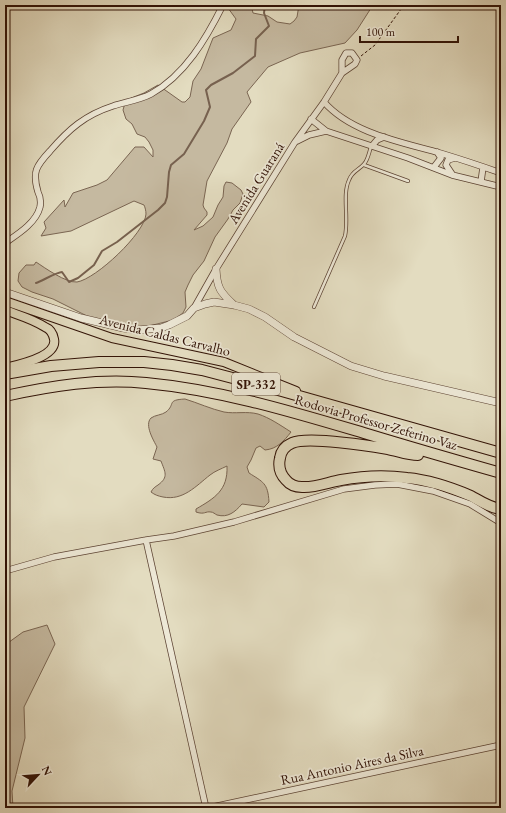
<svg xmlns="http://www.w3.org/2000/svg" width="506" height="813" font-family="'EB Garamond',serif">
	<rect width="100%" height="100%" fill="#e3dcc0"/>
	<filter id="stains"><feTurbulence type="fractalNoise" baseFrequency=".005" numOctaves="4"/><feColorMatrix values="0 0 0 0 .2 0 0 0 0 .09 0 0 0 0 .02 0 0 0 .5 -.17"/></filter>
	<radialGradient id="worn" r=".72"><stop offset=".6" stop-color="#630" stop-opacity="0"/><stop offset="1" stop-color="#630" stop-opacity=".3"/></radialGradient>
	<path fill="#c5b9a0" stroke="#7a6552" d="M228,5H251L253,13L268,16L277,22L290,24L294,21L297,17L299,5H373L357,30L345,43L300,53L268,67L247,92L251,102L232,129L227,143L207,181L203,205L204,208L207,212V215L194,230L203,226L213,217L218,205L223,197L224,186L226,182L232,183L241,190L243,194L240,203L233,210L228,219L215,237L204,261L193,275L188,285L185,292L186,307L183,313L173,320L145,327H136L93,319L53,299L32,292L22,287L18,281L19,273L26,265H34L36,262C45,268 66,283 77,282C96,279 145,233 146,214C146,211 145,207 144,205L134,201L71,231L41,236L46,228L44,222L64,200L65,207L73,193L97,185L107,180L135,147H144L153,157V150L149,142L145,137L137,134L132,124L126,119L123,110L125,103L131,98L144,93L158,85L182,102H185L190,97L193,81L201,69L213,38L231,30L236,19L228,8Z
		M185,399C198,403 211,409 224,412C235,414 247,411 258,414C270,418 280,425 291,432C284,441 277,449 265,450L260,446L256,448L251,460L247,467L249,473C263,482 268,483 269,502L264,507L242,504C235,512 228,518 217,515C215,514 213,512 211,512C205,511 205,515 196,512V509C215,498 228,490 227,466C221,469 215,471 210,475C196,486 183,501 163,497C158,496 155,495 151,492C153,488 155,487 158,485C169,477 165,472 161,461L153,459L157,447C154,441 144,425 151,418C155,415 162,415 166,412C176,404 166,400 185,399Z
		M47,625L55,644L24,707L25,738L12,791L13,808H5V645L23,632Z"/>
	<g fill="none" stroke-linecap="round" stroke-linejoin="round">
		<path stroke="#77614f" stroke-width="2" d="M287,5H291
			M36,283C42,281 57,272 62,272L69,282L78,278L94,265L102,251L117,242L158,210L165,203L167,197L169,172L171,165L184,154L204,121L210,107L206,90L211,85L233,73L255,56L256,39L269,26L264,13L265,5"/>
		<defs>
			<path id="service" d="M364,165L408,181
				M314,307L345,236C349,218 342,195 349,180C352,171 359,170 364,164C368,160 369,152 371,147"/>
			<path id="minor" d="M324,102C351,133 401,142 440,153C460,159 481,166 501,173
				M311,119L326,131L408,158L452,175L501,187
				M297,141L309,135L326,131
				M372,146L377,140L384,137
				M434,167L441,158L437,152
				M452,174L446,165L448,160L455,158
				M481,182L483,167
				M5,243C18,234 36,223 40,207C41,202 40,196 38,192C32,172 36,166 50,151C69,129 85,115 113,106C125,102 140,100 151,94C185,75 206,39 223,5
				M194,308L216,269L295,142L324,102L342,73L355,64L357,60L352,53H346L342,60V73
				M146,540L206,808
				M5,571L54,557L146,540L174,536L234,522L344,489L375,485L397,484L433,491L470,504L501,523
				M208,808L501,745"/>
			<path id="tertiary" d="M216,269C217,288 220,292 234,305
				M5,292L81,318L123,328L137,330L161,328L169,325L187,316L194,308L205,304L214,302L234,305L249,309L265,317L294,337L351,366L384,376L501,403"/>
			<path id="primary" d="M5,301L112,338L224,362L296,391
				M5,310C18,315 33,319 45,327C50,329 53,334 54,339C58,357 18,365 5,368"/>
			<path id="motorway" d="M5,374L51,366L99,362H144L172,365L202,370L271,388L501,453
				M5,396C51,386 99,378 146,383C221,390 293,412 364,433C410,447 455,460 501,473
				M418,455C408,455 398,451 388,449C370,446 307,436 292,443C285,446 281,451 280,458C278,467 280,474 286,480C290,485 296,487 302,487C315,488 329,482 341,480C363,476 385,475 407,478C429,480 450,487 471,496C480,501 490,508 501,509"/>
		</defs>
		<use href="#service" stroke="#5d4434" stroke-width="4"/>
		<use href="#minor" stroke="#5d4434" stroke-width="7"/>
		<use href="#tertiary" stroke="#5d4434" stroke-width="8"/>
		<use href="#primary" stroke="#301105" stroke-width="10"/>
		<use href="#motorway" stroke="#301105" stroke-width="12"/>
		<path stroke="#301105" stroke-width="1" stroke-dasharray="3 2" stroke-linecap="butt" d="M361,56L375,45L404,5"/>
		<use href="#service" stroke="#ede8d6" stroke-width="2.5"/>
		<use href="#minor" stroke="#ede8d6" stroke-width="5.5"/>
		<use href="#tertiary" stroke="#ede8d6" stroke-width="7"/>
		<use href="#primary" stroke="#e3dcc0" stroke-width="8"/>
		<use href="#motorway" stroke="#e3dcc0" stroke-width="10"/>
	</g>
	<g text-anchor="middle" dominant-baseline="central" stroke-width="3.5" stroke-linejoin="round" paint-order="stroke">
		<rect fill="#ede8d6" stroke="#695244" stroke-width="1" x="232" y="373" width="48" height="22" rx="3"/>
		<g font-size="13" font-weight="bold" fill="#301105">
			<text x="256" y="384">SP-332</text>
		</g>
		<g font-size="14" fill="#301105" stroke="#ede8d6">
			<text transform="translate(256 183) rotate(-58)">Avenida Guaraná</text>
			<text transform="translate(165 335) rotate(14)">Avenida Caldas Carvalho</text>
			<text transform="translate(376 422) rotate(16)">Rodovia Professor Zeferino Vaz</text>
			<text transform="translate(352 765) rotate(-12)">Rua Antonio Aires da Silva</text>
		</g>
	</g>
	<rect width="506" height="813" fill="none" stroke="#e3dcc0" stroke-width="20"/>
	<rect x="6" y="6" width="494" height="801" fill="none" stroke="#301105" stroke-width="2"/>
	<rect x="10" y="10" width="486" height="793" fill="none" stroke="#301105"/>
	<g transform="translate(38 775) rotate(64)" stroke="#ede8d6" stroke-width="3" paint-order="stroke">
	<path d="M0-3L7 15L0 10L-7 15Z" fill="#301105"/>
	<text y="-6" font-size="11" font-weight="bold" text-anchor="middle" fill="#301105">N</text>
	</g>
	<path d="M360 36v6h98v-6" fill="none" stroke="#301105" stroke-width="2"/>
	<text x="366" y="36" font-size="12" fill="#301105" stroke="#ede8d6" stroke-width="3" paint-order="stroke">100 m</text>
	<rect width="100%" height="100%" filter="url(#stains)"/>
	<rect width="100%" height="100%" fill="url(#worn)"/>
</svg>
